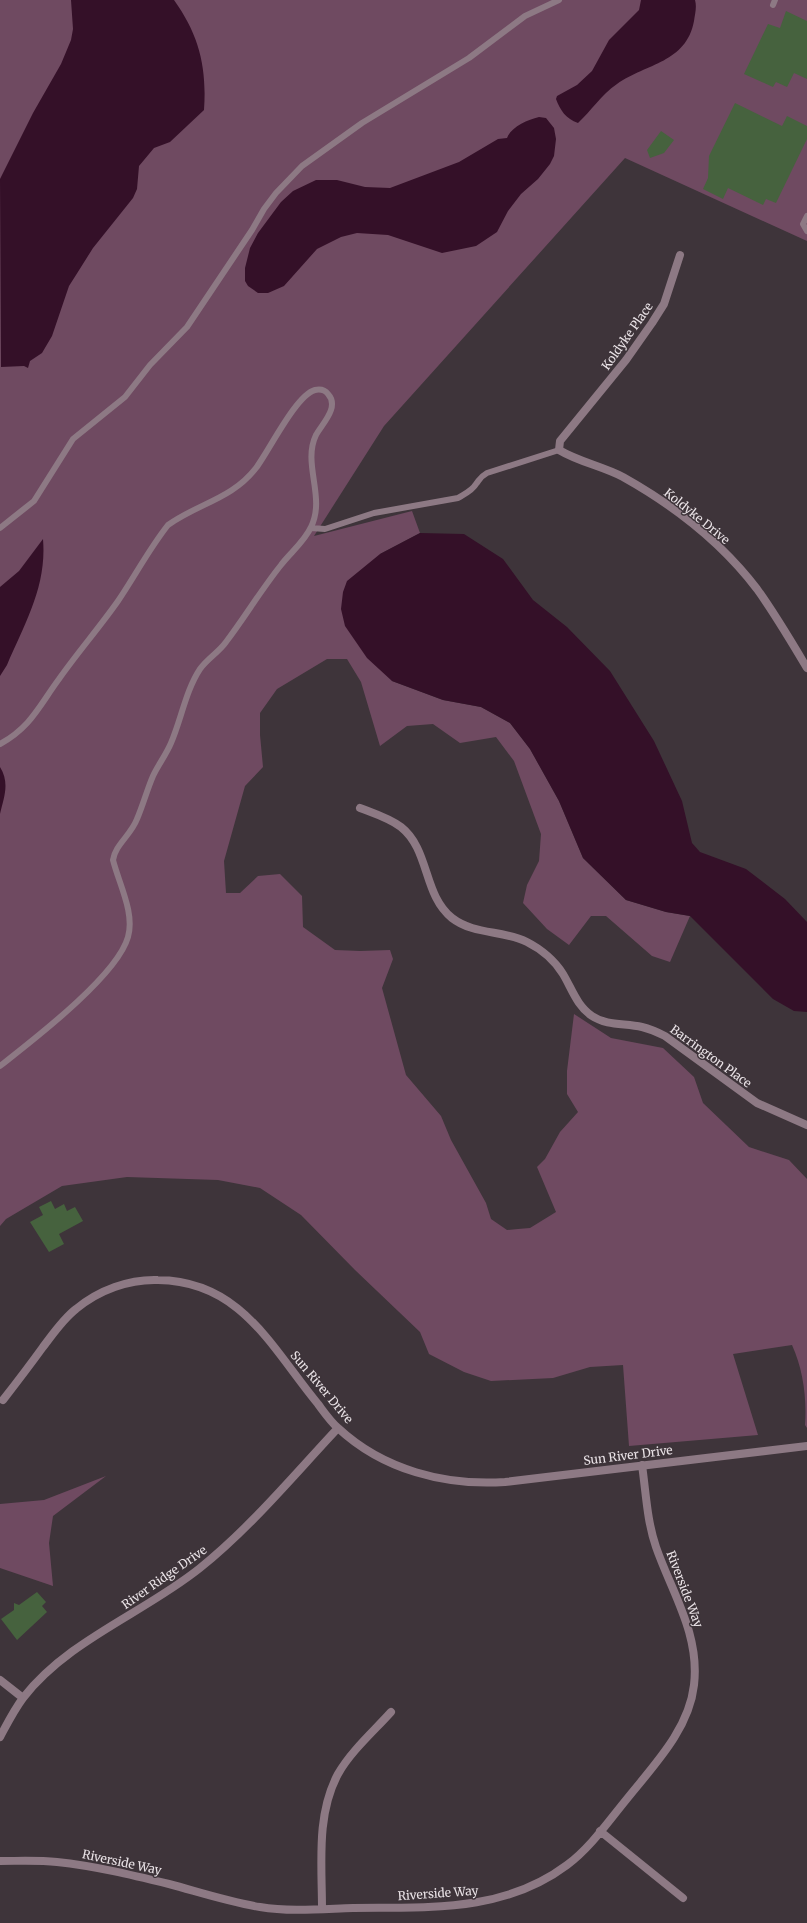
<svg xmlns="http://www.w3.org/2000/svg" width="807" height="1923" font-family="Merriweather,serif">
	<rect width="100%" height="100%" fill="#3e343a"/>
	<path fill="#6f4a61" d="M0,0H807V241L625,158L384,426L314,536L412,511L420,533L380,554L392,681L443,700L481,707L510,723L530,749L559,801L583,858L626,900L666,912L690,916L670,962L652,956L606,916H591L569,945L547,929L523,903L527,885L539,861L541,834L514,761L496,737L460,743L433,724L407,726L380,746L361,682L347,659H327L277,689L260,713V735L263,767L245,786L224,861L226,893H240L258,876L280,874L302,896L303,927L335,950L360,951L390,950L393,959L382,988L406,1075L441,1116L451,1140L486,1203L491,1219L507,1230L518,1229L530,1228L556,1212L537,1167L545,1159L560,1132L578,1112L567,1094V1071L574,1014L611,1038L663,1048L694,1077L703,1103L749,1147L789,1160L807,1179V1428L805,1425C807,1398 803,1369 792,1345L733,1354L758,1435L629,1446L623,1365L590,1367L553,1378L491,1381L464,1372L429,1354L420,1332L355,1270L301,1215L260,1188L218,1180L127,1177L62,1186L6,1219L0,1226Z
		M106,1476L53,1516L49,1543L53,1586L0,1568V1504L44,1500Z"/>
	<path fill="#341028" d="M71,0H174C199,35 207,67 204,110L170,142L154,148L139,166L137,189L133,198L93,248L76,275L69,286L52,336L42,353L30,361L28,368L24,366L1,367L0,179L33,113L61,64L71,40L73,29Z
		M641,0H695C697,7 695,14 694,21C686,63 647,63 617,84C601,95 591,111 578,123C566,119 560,110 556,99L557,96L577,85L592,71L609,40L639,10Z
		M539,117L546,118L554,128L556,139L554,156L550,164L538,179L521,194L508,211L497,232L476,246L442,253L388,235L357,233L341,237L317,249L284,286L268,293H258L248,286L245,281V268L250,248L258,233L281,202L293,191L316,180H337L365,187L390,188L459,162L498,139L507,138C511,127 527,120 539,117Z
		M420,533L464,534L503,559L533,600L567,627L610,671L654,741L682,801L692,843L700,852L746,869L785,899L807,922V1012L794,1011L773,999L690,916L666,912L626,900L583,858L559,801L530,749L510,723L481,707L443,700L392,681L367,658L345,626L341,609L343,592L347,581L380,554Z
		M43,539C47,586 25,623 7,665L0,676V587L19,571Z
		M0,767C10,783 4,797 0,814Z"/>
	<path fill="#46623e" d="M786,11L807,21V79L794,73L787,87L776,82L773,87L744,74L768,24L780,28Z
		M735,103L782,126L787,116L807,126V139L776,203L766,199L763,205L728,188L723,199L703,189L708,178L709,156Z
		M661,131L674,140L664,153L650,158L647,150Z
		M51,1201L55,1209L64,1204L67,1211L75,1207L83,1221L59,1234L64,1244L49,1252L30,1222L43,1215L39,1207Z
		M37,1592L46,1602L42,1606L47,1612L17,1640L1,1619L14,1610V1603L19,1605Z"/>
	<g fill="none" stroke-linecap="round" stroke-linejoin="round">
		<path stroke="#8d7984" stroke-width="6" d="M773,5L775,0
			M807,216L803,224L807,231
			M0,528L34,501L73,439L125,397L150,365L187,327L252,230L264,209L276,193L302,166L362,123L469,58L525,16L559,0
			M311,528L325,529L374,513L458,498C464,494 472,491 476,484C480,479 480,477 487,473L559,450
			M0,744C31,727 39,706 59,679C78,652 99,628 118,601C135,576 149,549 168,525C199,503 232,499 256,468C269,451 296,395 315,390C320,389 325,390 328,394C340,407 322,424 316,435C302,464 326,497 311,527C305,541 290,553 281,565C261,590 245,617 226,642C219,652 207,659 200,669C186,690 181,720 171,743C166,755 158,765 153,776C147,790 143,805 137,819C131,835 115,845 113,860C119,884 135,913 128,937C117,976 33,1040 0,1066"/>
		<path stroke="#8d7984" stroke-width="8" d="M680,255L664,304L652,323L626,360L560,441L559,450C579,462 602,466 623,477C673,505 722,543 757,589C775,614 791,641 807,668
			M360,808C373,813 389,818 401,827C430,850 423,895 452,918C474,935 503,930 527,942C541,949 555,961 563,974C572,989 577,1006 592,1016C607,1026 625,1023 642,1027C650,1029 657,1032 665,1036L757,1103L807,1125
			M3,1400C17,1382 30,1365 43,1347C53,1334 63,1319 76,1309C99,1290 129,1279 158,1280C241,1281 271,1347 318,1404C324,1412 330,1421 338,1428C383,1470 445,1486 505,1482L807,1446
			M0,1680L23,1698
			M0,1737C7,1724 14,1710 23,1698C68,1640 144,1613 200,1568C251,1527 293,1476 338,1428
			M600,1831L683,1898
			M0,1861C19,1861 38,1860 57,1862C95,1866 132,1875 169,1884C199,1892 229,1902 260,1907C290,1912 322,1909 353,1908C428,1907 503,1913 567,1865C590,1848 608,1822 626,1800C653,1766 689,1730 694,1685C700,1634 672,1593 656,1547C647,1521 646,1493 642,1465
			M322,1909C322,1864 316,1815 338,1774C351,1751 374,1731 391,1712"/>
	</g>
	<g text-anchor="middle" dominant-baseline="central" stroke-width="3" stroke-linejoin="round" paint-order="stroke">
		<g font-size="12" fill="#e9e2e6" stroke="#3e343a">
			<text transform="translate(627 336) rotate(-55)">Koldyke Place</text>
			<text transform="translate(697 516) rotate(39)">Koldyke Drive</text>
			<text transform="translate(711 1056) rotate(36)">Barrington Place</text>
			<text transform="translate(322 1387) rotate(50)">Sun River Drive</text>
			<text transform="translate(628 1455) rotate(-7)">Sun River Drive</text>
			<text transform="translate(164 1577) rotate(-35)">River Ridge Drive</text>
			<text transform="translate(685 1589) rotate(69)">Riverside Way</text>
			<text transform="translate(122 1862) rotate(12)">Riverside Way</text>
			<text transform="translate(438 1893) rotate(-4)">Riverside Way</text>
		</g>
	</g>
</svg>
